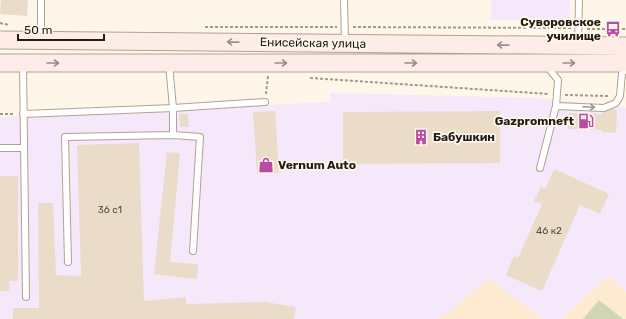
<svg xmlns="http://www.w3.org/2000/svg" width="626" height="319" font-family="Rubik,sans-serif">
	<rect width="100%" height="100%" fill="#fff6ea"/>
	<path fill="#fdead0" d="M609,276L626,292V319H561Z
		M489,278L543,319H439Z"/>
	<path fill="#f6e8fb" d="M491,0H570V21L491,20Z
		M330,93L538,98L626,108V292L609,276L561,319H543L489,279L439,319H0V117L330,102Z"/>
	<path fill="#cfd7b2" d="M599,300L623,319H583Z"/>
	<path fill="#eadcc8" d="M1,0H28L27,16L0,14Z
		M612,109L617,110L616,133L602,132V130L568,129L569,113L603,114V112Z
		M275,111L279,173L257,174L253,112Z
		M500,111V163L343,164V112Z
		M179,114H188L189,127H180Z
		M139,143L144,301L186,297V304L265,302L296,307L294,319H13V308H39L38,203H53L56,275L81,276L77,145Z
		M167,152L180,153L170,262L198,264L197,279L154,274Z
		M554,169L609,194L600,214L580,205L542,291L506,275L514,256L518,258L542,204L534,201L541,187L545,189Z
		M0,176H18V281H9L10,291H0Z"/>
	<g fill="none" stroke-linecap="round" stroke-linejoin="round">
		<defs>
			<path id="service" d="M344,0L345,42
				M41,38V0
				M578,44L579,0
				M23,65L26,297
				M546,65L558,80L556,106L604,108L616,103L620,96L622,73L626,69
				M23,114L173,108L265,102
				M173,135L200,137L193,251
				M0,148H24
				M540,168L556,106
				M68,262L65,137L173,135V108L169,64"/>
			<path id="secondary" d="M0,40L626,46
				M0,63H626"/>
		</defs>
		<use href="#service" stroke="#b0a390" stroke-width="8"/>
		<use href="#secondary" stroke="#b0a390" stroke-width="19"/>
		<path stroke="#a0998f" stroke-width="2" stroke-dasharray="3 2" stroke-linecap="butt" d="M0,23L9,25
			M205,27H337
			M353,27L571,28
			M587,29H626
			M310,78L549,94
			M266,94L268,76
			M565,95L609,96
			M0,114H15"/>
		<use href="#service" stroke="#fff" stroke-width="6"/>
		<use href="#secondary" stroke="#fdece7" stroke-width="17"/>
	</g>
	<defs><path id="oneway-shaft" d="M-6 0H5M1.5-3L5.5 0L1.5 3" fill="none" stroke-width="1.6" stroke-linecap="round" stroke-linejoin="round"/></defs>
	<g stroke="#9a8e88">
		<use href="#oneway-shaft" transform="translate(233 42) rotate(-179)"/>
		<use href="#oneway-shaft" transform="translate(503 45) rotate(-179)"/>
		<use href="#oneway-shaft" transform="translate(53 63)"/>
		<use href="#oneway-shaft" transform="translate(281 63)"/>
		<use href="#oneway-shaft" transform="translate(411 63)"/>
		<use href="#oneway-shaft" transform="translate(569 63)"/>
	</g>
	<use stroke="#9b9996" href="#oneway-shaft" transform="translate(589 107) rotate(3)"/>
	<defs>
		<symbol id="bus-bare" viewBox="-9 -9 18 18"><path d="M-5-6H5V4H4V6H2V4H-2V6H-4V4H-5ZM-3.5-4V0h7V-4ZM-3.5 1.2v1.5H-2V1.2ZM2 1.2v1.5H3.5V1.2Z" fill="#bc49a3" stroke="#fff6ea" stroke-width="2.5" paint-order="stroke"/></symbol>
		<symbol id="fuel-bare" viewBox="-9 -9 18 18"><path d="M-5.5-6h7V0h2V4h1.3V-2.5L3-4.5l.8-.8L6-3V5H2.5V1h-1V6h-7ZM-4.2-4.7v3.2H.2V-4.7Z" fill="#bc49a3" stroke="#fff6ea" stroke-width="2.5" paint-order="stroke"/></symbol>
		<symbol id="building-bare" viewBox="-9 -9 18 18"><path d="M-4-6H4V6H1V3H-1V6H-4ZM-2.5-4.3h1.7v1.8h-1.7ZM.8-4.3h1.7v1.8H.8ZM-2.5-1h1.7V.8h-1.7ZM.8-1h1.7V.8H.8Z" fill="#bc49a3" stroke="#fff6ea" stroke-width="2.5" paint-order="stroke"/></symbol>
		<symbol id="shop-bare" viewBox="-9 -9 18 18"><path d="M-5-2.5h2.3a2.7 3.5 0 0 1 5.4 0H5L5.5 6h-11ZM-1.5-2.5h3a1.5 2.3 0 0 0-3 0Z" fill="#bc49a3" stroke="#fff6ea" stroke-width="2.5" paint-order="stroke"/></symbol>
	</defs>
	<g fill-rule="evenodd">
		<use href="#bus-bare" x="602" y="18" width="22" height="22"/>
		<use href="#fuel-bare" x="575" y="110" width="22" height="22"/>
		<use href="#building-bare" x="410" y="126" width="22" height="22"/>
		<use href="#shop-bare" x="255" y="154" width="22" height="22"/>
	</g>
	<g text-anchor="middle" dominant-baseline="central" stroke-width="3.5" stroke-linejoin="round" paint-order="stroke">
		<g font-size="10" fill="#534c42">
			<text x="110" y="210">36 с1</text>
			<text x="549" y="231">46 к2</text>
		</g>
		<g font-size="12" font-weight="bold" fill="#211c15" stroke="#fff6ea" text-anchor="end">
			<text x="601" y="22">Суворовское<tspan x="601" dy="14">училище</tspan></text>
			<text x="574" y="121">Gazpromneft</text>
			<text x="433" y="137" text-anchor="start">Бабушкин</text>
			<text x="278" y="165" text-anchor="start">Vernum Auto</text>
		</g>
		<g font-size="12" fill="#211c15" stroke="#fff6ea">
			<text transform="translate(313 43) rotate(1)">Енисейская улица</text>
		</g>
	</g>
	<path d="M18 34v6h86v-6" fill="none" stroke="#211c15" stroke-width="2"/>
	<text x="24" y="34" font-size="12" fill="#211c15" stroke="#fff6ea" stroke-width="3" paint-order="stroke">50 m</text>
</svg>
